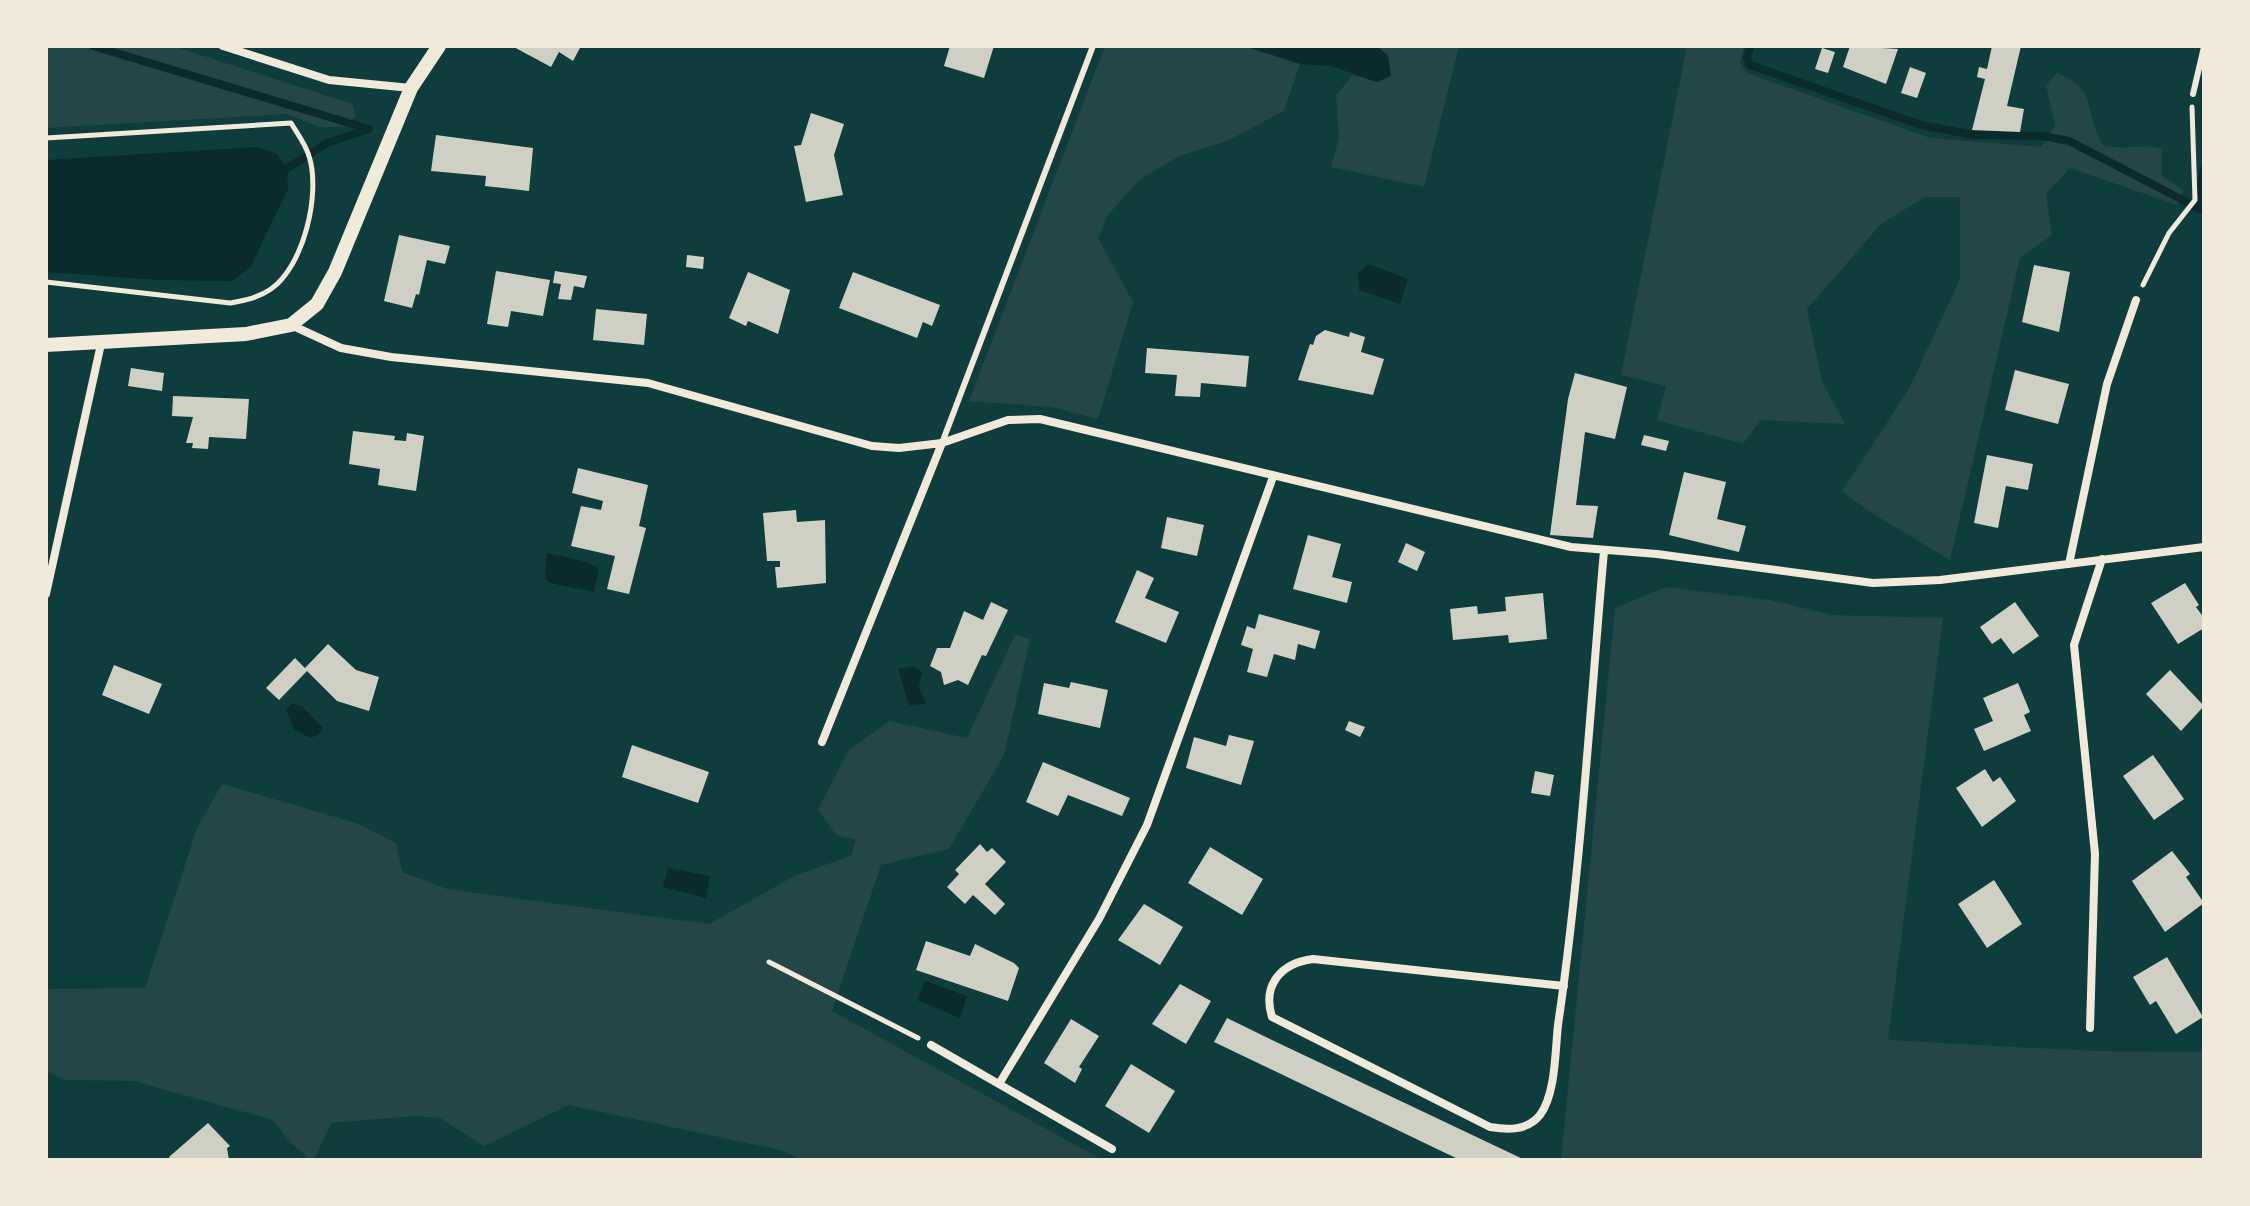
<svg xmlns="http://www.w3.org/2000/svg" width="2250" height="1206" font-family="Figtree,sans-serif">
	<rect width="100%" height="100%" fill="#0f3d3e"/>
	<path fill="#244646" d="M46,46H173L352,104L356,116L346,127H320L287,114L46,128Z
		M1105,46H1244L1300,64L1284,111L1227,141L1179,156L1139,180L1108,215L1098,238L1133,302L1098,419L1052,407L969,401Z
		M1377,46H1459L1424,187L1331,167L1339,138L1336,95L1353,75L1377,82L1388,56Z
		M1687,46H1744L1740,63L1747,73L1930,138L2041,147L2055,126L2046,85L2057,73C2099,88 2083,113 2104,146C2122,150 2150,143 2162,149V176L2183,190L2177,205L2070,168L2046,194L2052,235L2020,258L1950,560L1867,510L1842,491L1909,389L1960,279V197H1925L1881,224L1807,309L1822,382L1845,424L1761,420L1743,444L1657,420L1666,386L1621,375Z
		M1666,587L1770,600L1833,615L1943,618L1888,1040L2091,1051L2204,1052V1160H1561L1615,608Z
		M1015,635L1030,639L1004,755L949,849L881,865L832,1011L1103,1160H800L784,1151L569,1105L484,1146L440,1118L414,1116L331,1123L314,1160H311L291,1143L273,1120L134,1081L64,1080L46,1071V989L145,988L197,828L222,784L356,823L396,843L402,872L447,889L709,924L796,875L851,856L856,840L836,835L818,809L849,750L889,721L967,738Z"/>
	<path fill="#0a2a2b" d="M1244,46H1377L1388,56L1391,76L1377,82L1331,66L1300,64Z
		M258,147L277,154L287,168L288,189L250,268L232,281L159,280L46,272V160Z
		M1368,264L1408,279L1400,304L1359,290L1358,274Z
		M547,553L587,562L599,569L594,592L550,583L545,579Z
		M912,666L922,672L919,687L926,704L909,705L898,669Z
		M292,703L302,706L323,728L318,735L310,738L294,729L286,710Z
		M668,868L710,876L706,898L663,887Z
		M925,981L967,996L960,1018L917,1000Z"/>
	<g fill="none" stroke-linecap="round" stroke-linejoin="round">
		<path stroke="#0a2a2b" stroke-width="8" d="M93,46L369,129L327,143L280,173
			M1750,46L1747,58L1750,65L1921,125L1974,135L2043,136L2069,141L2204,211
			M2197,207L2204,169"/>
	</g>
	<path fill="#cfcfc3" d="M512,46H581L573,61L559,52L551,67Z
		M950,46H994L984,78L944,66Z
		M1850,46L1898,49L1886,84L1843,67Z
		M1992,46H2021L2007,106L2024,109L2020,132L1972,130L1985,79L1977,77L1979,67L1987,69Z
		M1822,48L1835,52L1828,73L1815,69Z
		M1910,67L1926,73L1917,98L1901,93Z
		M811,113L844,124L834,155L843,195L806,202L794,146L801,145Z
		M436,135L533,148L529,191L485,186L486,176L431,171Z
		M399,235L450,246L445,264L427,260L419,295L416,294L412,308L384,301Z
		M687,255L704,257L703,269L686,267Z
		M2034,265L2070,272L2059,332L2022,322Z
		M496,271L550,280L543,316L511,311L508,327L487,324Z
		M555,271L587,276L584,288L574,286L571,300L558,299L561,284L553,283Z
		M748,272L790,290L778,334L748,321L746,326L729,318Z
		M853,272L940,305L932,326L923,322L917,338L839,308Z
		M596,309L647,314L644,345L593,340Z
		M1325,330L1349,337L1350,332L1365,337L1361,352L1384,359L1373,395L1298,380L1310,344L1313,345L1316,336Z
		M1147,348L1249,356L1246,387L1201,383L1200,397L1175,396L1177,375L1145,373Z
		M131,368L164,373L162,391L128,386Z
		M2015,370L2069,384L2058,424L2005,410Z
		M1575,373L1627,387L1615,439L1585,432L1576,505L1598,506L1593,538L1550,535L1568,399Z
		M173,396L249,399L246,439L209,437L208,449L192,448L193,443H186L193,417L172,416Z
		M353,431L395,436L394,440L406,441L407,433L424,436L416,491L378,485L380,469L349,464Z
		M1644,435L1669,441L1666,451L1641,445Z
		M1987,455L2033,464L2028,490L2006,486L1998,528L1974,523Z
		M578,468L648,485L639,526L646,528L629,594L607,589L615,556L571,546L581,506L601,510L603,501L572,493Z
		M1684,472L1726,482L1717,519L1746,526L1739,552L1669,535Z
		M796,510L797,522L825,520L826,583L777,588L775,567H780V561H767L763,513Z
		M1167,517L1204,525L1197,556L1161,548Z
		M1308,535L1341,544L1332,577L1352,582L1347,603L1293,589Z
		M1406,543L1425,552L1417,571L1398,562Z
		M1137,570L1154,578L1145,598L1179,612L1166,643L1115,622Z
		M2185,583L2199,605L2196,607L2204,618V628L2178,644L2151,603Z
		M1543,593L1547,639L1509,643L1508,635L1453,640L1450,609L1477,606L1478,614L1506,611L1505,597Z
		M991,602L1008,610L986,656L982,655L968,685L958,680L944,685L941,672L930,666L937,648H950L964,611L983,620Z
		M2015,602L2039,636L2013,654L2001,638L1992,644L1980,627Z
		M1259,614L1320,631L1315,649L1298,644L1295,660L1274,654L1267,677L1247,672L1253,649L1241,645L1247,626L1255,629Z
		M328,644L356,670L379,677L369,711L337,701L307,671L279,700L266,688L295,658L305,668Z
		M114,665L162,684L149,714L102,695Z
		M2170,670L2204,706L2181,731L2146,694Z
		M1071,682L1108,690L1100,728L1038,714L1044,683L1069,688Z
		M2018,683L2030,712L2024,715L2031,731L1984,751L1974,729L1993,721L1983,698Z
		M1349,721L1365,727L1360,737L1345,730Z
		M1229,735L1254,741L1241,785L1186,768L1194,737L1226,746Z
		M632,745L709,772L698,803L622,777Z
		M2153,755L2184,799L2154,820L2123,776Z
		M1043,762L1130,798L1122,816L1068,795L1058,816L1026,802Z
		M1985,769L1993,782L2000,777L2016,801L1982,827L1956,788Z
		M1535,771L1554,775L1550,796L1531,793Z
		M980,844L987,852L992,848L1006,862L985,884L1005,904L995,915L973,895L965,904L947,887L959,874L955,870Z
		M1210,847L1263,879L1242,915L1188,883Z
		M2172,851L2190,874L2186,877L2204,903L2165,932L2132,881Z
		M1994,880L2022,924L1987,948L1958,904Z
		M1144,904L1183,927L1160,965L1118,940Z
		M926,941L970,956L975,944L1014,963L1019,968L1008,1001L916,970Z
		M2167,957L2203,1017L2176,1034L2156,1001L2150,1005L2133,977Z
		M1180,984L1211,1001L1186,1044L1152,1024Z
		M1227,1018L1272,1040L1525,1160H1460L1214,1042Z
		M1071,1019L1099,1036L1079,1067L1082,1069L1075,1083L1044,1063Z
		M1131,1064L1175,1091L1149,1133L1105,1106Z
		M208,1123L230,1146L227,1148L229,1160H171L169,1157Z"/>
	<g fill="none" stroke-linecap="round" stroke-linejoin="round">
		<path stroke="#f1e9da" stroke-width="5" d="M46,138L291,123C297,133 306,145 309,156C321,193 304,266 271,289C258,298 246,300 230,303L46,282
			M2143,285L2169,233L2195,200L2192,107
			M769,962L918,1038"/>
		<path stroke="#f1e9da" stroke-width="6" d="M2193,94L2204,47
			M942,443L1093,46"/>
		<path stroke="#f1e9da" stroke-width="8" d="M223,46L329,80L411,88
			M291,325L341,348L391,357L648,383L872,446L899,448L942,443L1008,420L1040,419L1571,547L1657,554L1873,583L1940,580L2204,547
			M2069,564L2107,384L2136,300
			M46,594L101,344
			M822,742L942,443
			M1564,986L1313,959C1281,963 1262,985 1272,1017L1490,1127C1508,1130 1527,1131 1540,1115C1556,1093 1555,1051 1558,1025C1581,869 1590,709 1604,551
			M2090,1028L2095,854L2074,645L2102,559
			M931,1045L1112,1149
			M999,1084L1099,919L1147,825L1273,477"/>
		<path stroke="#f1e9da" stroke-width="14" d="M46,345L246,334L291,325L317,304L335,272L411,88L439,46"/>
	</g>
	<rect width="2250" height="1206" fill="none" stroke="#f1e9da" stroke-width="96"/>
</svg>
